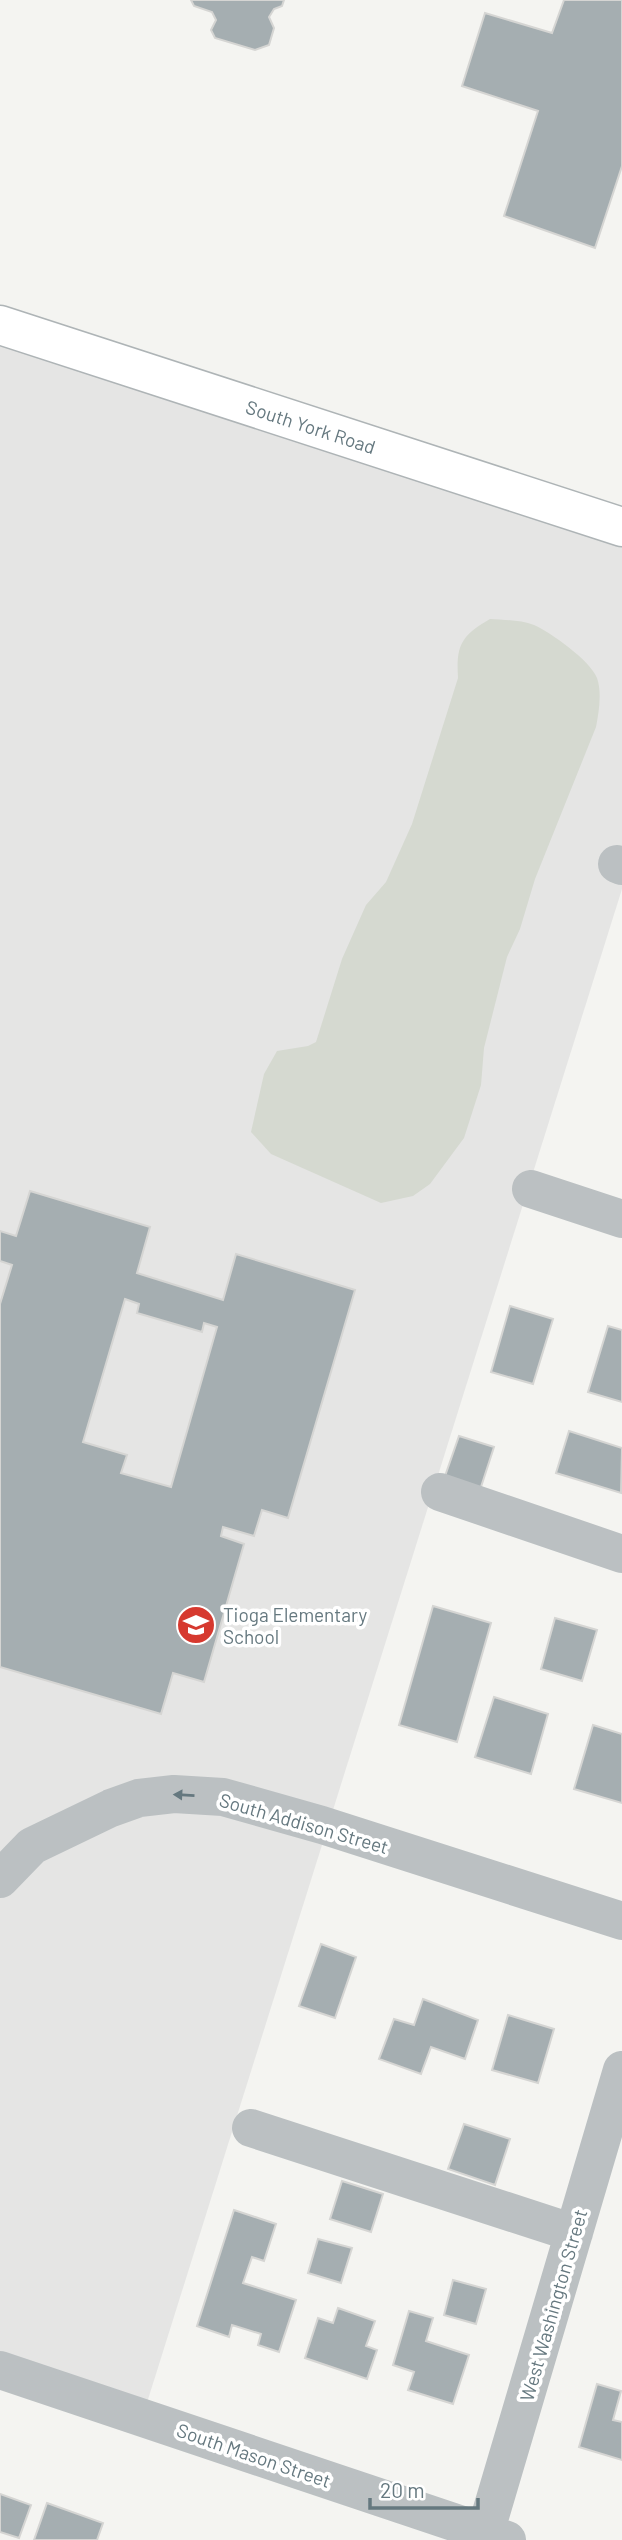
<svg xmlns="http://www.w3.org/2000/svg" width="622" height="2540" font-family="Barlow,sans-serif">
	<rect width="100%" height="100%" fill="#f4f4f1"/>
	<path fill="#e5e5e4" d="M0,337L622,539V889L145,2409L0,2361Z"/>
	<path fill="#d5d9d0" d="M490,619C504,620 521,620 534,625C550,632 591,661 597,678C602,692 599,712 596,727L535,879L520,929L507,957L484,1048L481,1085L464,1138L430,1184L413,1196L381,1203L271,1154L251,1132L264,1074L277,1051L308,1046L316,1042L342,959L366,905L386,882L412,824L458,678C456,645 461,636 490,619Z"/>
	<path fill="#a5aeb1" stroke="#d5d5d3" stroke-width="2" fill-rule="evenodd" d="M191,0H284L282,6L274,9L269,17L274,28L269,45L255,50L215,38L211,30L216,20L212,12L194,6Z
		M564,0H622V166L595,248L504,216L538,111L462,86L485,13L552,33Z
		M30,1191L150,1227L137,1273L223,1300L236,1254L355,1290L288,1518L262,1510L254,1536L223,1527L221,1536L244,1544L204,1682L173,1673L161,1714L0,1667V1304L12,1265L0,1261V1231L16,1236ZM125,1299L139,1304L137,1313L202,1332L204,1323L217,1327L171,1487L121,1473L127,1455L83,1442Z
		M510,1306L553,1319L533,1384L491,1372Z
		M608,1326L622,1330V1402L588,1392Z
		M569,1431L622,1448L621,1493L556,1473Z
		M459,1436L494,1447L480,1490L444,1479Z
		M433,1606L491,1623L457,1742L399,1725Z
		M555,1618L597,1630L582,1681L541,1669Z
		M494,1697L548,1714L531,1774L475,1757Z
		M593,1725L622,1734V1803L574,1789Z
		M321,1944L356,1957L335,2018L299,2006Z
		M423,1999L478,2020L465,2059L431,2047L421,2074L379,2059L394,2019L414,2025Z
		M508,2015L554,2029L538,2083L492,2070Z
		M464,2124L510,2139L495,2185L448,2169Z
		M342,2181L383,2194L371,2232L330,2219Z
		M234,2210L276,2224L264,2261L252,2257L243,2283L296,2300L279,2352L258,2345L261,2334L232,2325L229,2337L197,2326Z
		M318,2239L352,2248L341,2283L308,2273Z
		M453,2280L486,2289L476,2324L444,2315Z
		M338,2308L375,2321L366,2346L377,2350L367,2379L305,2358L318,2318L333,2323Z
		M409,2311L433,2318L426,2341L469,2355L453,2404L408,2390L414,2372L393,2365Z
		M597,2384L621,2391L613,2420L622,2422V2460L579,2447Z
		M0,2494L31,2505L19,2538L0,2532Z
		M47,2503L103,2523L97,2540H34Z"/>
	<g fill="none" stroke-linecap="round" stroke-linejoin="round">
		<defs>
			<g id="major">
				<path id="s1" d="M0,325L622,527"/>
			</g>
		</defs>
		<use href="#major" stroke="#aeb4b6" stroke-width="41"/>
		<path stroke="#bbc0c2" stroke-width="38" d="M617,864L622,866
			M531,1189L622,1219
			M440,1492L622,1554
			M0,1879L32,1846L111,1808L139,1798L174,1794L223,1797L322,1825L622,1921
			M251,2128L574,2233
			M0,2370L507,2540
			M483,2540L622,2070"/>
		<use href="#major" stroke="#fff" stroke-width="38"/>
	</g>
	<defs><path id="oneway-solid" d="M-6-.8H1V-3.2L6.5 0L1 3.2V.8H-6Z" transform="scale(1.75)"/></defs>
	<use fill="#65787f" href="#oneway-solid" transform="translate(184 1795) rotate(-177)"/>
	<defs>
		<symbol id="school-disc" viewBox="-11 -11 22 22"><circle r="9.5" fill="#d6392f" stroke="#fff"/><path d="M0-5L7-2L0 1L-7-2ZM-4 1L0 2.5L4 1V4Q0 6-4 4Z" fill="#fff"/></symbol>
	</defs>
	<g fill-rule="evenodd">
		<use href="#school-disc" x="174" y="1603" width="44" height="44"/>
	</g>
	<g text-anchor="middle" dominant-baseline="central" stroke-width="7" stroke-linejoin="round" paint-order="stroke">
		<g font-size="19" fill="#65787f" stroke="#fff">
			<text stroke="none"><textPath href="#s1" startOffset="327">South York Road</textPath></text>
			<text transform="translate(304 1823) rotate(16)">South Addison Street</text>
			<text transform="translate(553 2305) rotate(-74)">West Washington Street</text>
			<text transform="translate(254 2455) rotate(19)">South Mason Street</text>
		</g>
		<g font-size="19" fill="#65787f" stroke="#fff" text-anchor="start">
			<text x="223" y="1614">Tioga Elementary<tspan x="223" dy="22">School</tspan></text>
		</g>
	</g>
	<path d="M370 2498v10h108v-10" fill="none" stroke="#65787f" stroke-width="3.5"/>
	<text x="380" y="2498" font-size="21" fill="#65787f" stroke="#ffffff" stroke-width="5" paint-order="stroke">20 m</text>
</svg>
